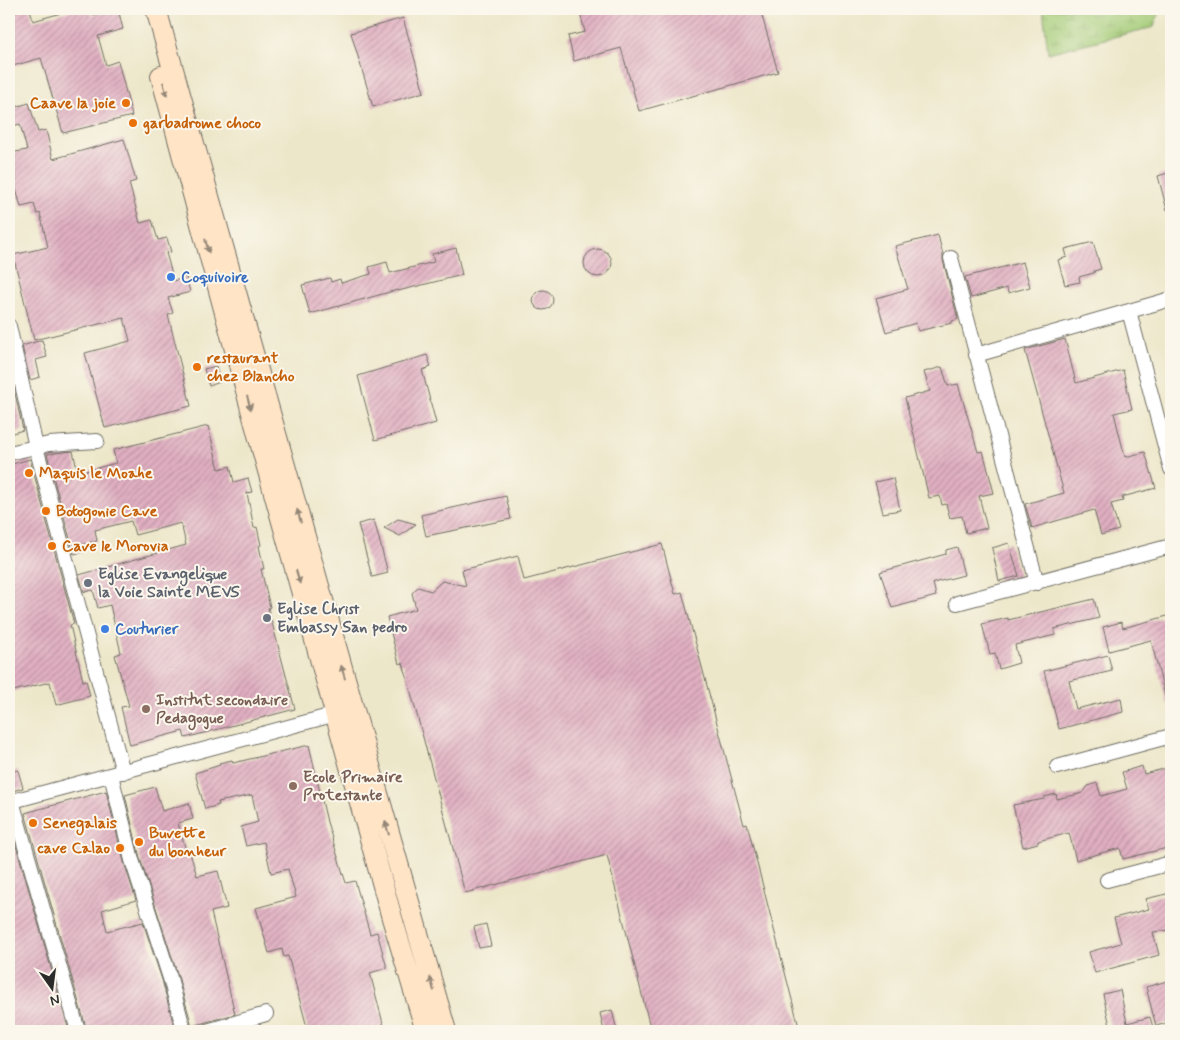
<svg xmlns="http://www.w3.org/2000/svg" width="1180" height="1040" font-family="Mynerve,sans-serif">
	<defs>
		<pattern id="wetland-marsh" width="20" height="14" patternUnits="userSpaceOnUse" patternTransform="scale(1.25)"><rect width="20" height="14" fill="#a3cb76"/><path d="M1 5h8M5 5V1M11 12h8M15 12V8" fill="none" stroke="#8cae66"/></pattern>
		<pattern id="building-hatch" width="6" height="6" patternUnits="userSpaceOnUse" patternTransform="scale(1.25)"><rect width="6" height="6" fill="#e1b0c2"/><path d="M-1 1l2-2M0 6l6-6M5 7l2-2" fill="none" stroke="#b78f9e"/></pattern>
	</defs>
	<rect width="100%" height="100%" fill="#fbf7ec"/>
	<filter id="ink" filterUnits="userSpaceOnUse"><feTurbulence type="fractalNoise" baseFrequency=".02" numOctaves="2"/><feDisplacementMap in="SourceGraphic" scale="10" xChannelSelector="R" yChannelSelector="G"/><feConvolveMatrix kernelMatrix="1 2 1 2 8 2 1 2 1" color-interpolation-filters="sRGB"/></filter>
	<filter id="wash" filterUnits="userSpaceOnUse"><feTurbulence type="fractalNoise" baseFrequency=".0096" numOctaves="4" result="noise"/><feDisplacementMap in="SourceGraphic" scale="20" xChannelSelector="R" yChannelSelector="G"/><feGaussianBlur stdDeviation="1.12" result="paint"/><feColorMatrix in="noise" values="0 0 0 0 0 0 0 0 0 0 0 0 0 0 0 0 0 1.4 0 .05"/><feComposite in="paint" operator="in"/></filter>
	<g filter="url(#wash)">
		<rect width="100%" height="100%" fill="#ede7ca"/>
		<path fill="url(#wetland-marsh)" stroke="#677b50" d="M1043,9H1160L1154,27L1048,53Z"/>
		<g id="blocks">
			<path fill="url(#building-hatch)" d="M9,9H30L33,21L76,9H90L92,15L118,9L123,29L98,36L106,65L118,61L132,116L63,133L41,58L9,67Z
				M579,9H760L778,72L639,111L621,48L574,61L568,36L585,32Z
				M403,18L424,92L373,107L351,33Z
				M29,103L38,132L46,130L53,159L124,139L136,181L129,183L140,223L152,220L158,240L167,238L171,252L166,253L174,281L186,277L190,292L168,298L173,313L168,315L191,406L105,428L85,353L130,341L124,318L34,340L13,255L48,247L40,213L37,214L34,204L21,207L14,182L16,181L10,153L27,150L20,124L9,127V109Z
				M1171,172V210H1167L1158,176Z
				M938,235L943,255V260L958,319L952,321V323L918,331L916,323L886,332L876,298L908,289L895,246Z
				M1093,242L1101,269L1094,271V273L1079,277L1080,282L1065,285L1058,260L1067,257L1065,249Z
				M456,248L462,275L398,291L397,290L310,314L302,285L330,278L331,282L340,279L341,283L371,274L369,267L387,262L390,273L434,262L432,254Z
				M584 263a14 14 0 1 1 28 0a14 14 0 1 1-28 0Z
				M1023,262L1030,287L1008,293L1007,288L971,298L965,277Z
				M533 300a10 10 0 1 1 20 0a10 10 0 1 1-20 0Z
				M1065,339L1076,383L1123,370L1132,409L1114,413L1125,457L1145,452L1156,488L1122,497L1123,501L1111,504L1119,530L1101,535L1094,510L1032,528L1025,504L1064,493L1025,350Z
				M42,340L47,357L36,360L40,377L30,380L22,346Z
				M427,355L431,367L422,370L436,423L375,440L358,376Z
				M9,366L23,430L9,434Z
				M216,366L220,382L209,386L204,369Z
				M942,367L948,386L958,384L978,452L983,451L994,493L979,496L987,528L966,533L962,516L950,518L946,504L942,505L940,496L929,498L905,398L930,391L924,372Z
				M208,426L219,469L230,466L234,482L248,478L252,492L247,493L254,528L257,527L261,545L259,546L264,569H261L270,607L268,608L295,709L185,738L183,731L130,745L121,707L129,706L115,655L121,653L110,605L98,608L93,590L84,592L79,575L186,545L181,523L135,535L131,521L95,530L97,541L80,545L82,552L74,554L47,454L73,451L78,473L116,463L113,450Z
				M30,459L74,624L70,625L83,681L86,680L90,696L56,705L50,682L9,692V465Z
				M893,478L900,510L883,513L875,482Z
				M506,496L511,519L426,536L421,515Z
				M398,519L416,524L400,536L384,528Z
				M374,520L388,573L372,577L358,524Z
				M1009,543L1019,576L999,581L992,548Z
				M662,544L675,594L682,592L744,825L747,824L800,1031H651L607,855L465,893L403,663L399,664L387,617L416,609L412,593L418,587L431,591L442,581L466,586L462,570L518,556L524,580Z
				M957,547L964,575L933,583L936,596L892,608L880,572L946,554V550Z
				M1094,599L1099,618L1054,629L1055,635L1015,645L1019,663L999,669L995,653L990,654L982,624L1008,618V620Z
				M1171,615V704H1167L1151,640L1109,651L1103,627L1121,622L1123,628Z
				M1108,655L1112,671L1069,681L1076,709L1121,698L1123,712L1059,729L1044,671Z
				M309,745L327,822L346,883L355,881L370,934L377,932L387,968L370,973L385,1031H308L288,956L284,957L282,949L269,953L256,908L296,897L288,869L271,873L264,842L246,846L241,827L258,822L252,795L218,802L219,805L205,809L195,773L220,765L219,763L232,760L233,763Z
				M1142,766L1144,774L1171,767V847L1123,859L1120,848L1076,860L1069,833L1038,841V843L1023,847L1013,805L1044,799V797L1056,794L1057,799L1083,793L1088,786L1097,783L1101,796L1127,789L1122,772Z
				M18,770L23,788L9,792V773Z
				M155,787L162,811L189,803L193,819L178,823L187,854L190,853L197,876L218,871L227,908L211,912L235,1014L192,1026L178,976L140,858L125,795Z
				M106,791L124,862L136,900L102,910L107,931L143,922L162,980L175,1030L87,1031L25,813Z
				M9,821L69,1031H9Z
				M1171,893V930L1153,932L1159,955L1095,973L1089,952L1121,943L1114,918L1149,909L1145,899Z
				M486,924L491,946L479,948L474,927Z
				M1171,980V1022L1156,1026L1146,987Z
				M1120,990L1127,1023L1150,1017L1154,1031H1111L1103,994Z
				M612,1010L617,1031H604L600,1013Z"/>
		</g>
	</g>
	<g filter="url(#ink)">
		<use href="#blocks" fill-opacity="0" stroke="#6f6d63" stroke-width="1"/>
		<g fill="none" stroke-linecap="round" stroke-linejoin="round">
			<defs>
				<path id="minor" d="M951,258L1037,583
					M1129,311L1171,469
					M9,326L36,447L123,772
					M976,355L1171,299
					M9,453L49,444L97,441
					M957,603L1171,546
					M1057,767L1171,736
					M111,775L132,860L170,978L184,1031
					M12,801L78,1031
					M9,802L344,712
					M1107,880L1171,863
					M207,1031L266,1014"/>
				<path id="secondary" d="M156,9L354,710L446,1031
					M161,76L258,435L392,918L426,1031"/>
			</defs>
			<use href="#minor" stroke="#6f6d63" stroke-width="16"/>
			<use href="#secondary" stroke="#6f6d63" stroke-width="22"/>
			<use href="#minor" stroke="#fff" stroke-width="14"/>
			<use href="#secondary" stroke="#ffe4c6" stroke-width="20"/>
		</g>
		<defs><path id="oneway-solid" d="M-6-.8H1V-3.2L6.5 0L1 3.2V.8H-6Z" transform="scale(1.25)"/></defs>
		<g fill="#958878">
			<use href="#oneway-solid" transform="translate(165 89) rotate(75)"/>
			<use href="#oneway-solid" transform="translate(207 246) rotate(75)"/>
			<use href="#oneway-solid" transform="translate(249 403) rotate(75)"/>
			<use href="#oneway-solid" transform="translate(299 516) rotate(-106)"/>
			<use href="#oneway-solid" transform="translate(298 577) rotate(74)"/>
			<use href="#oneway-solid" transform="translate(343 672) rotate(-106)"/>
			<use href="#oneway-solid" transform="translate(387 828) rotate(-106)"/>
			<use href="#oneway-solid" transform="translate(432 984) rotate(-106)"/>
		</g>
	</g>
	<g fill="#e8710a" stroke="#fbf7ec" stroke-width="2">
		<circle cx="126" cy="103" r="5"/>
		<circle cx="133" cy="123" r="5"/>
		<circle cx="197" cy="367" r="5"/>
		<circle cx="29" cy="473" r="5"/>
		<circle cx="46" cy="511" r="5"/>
		<circle cx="52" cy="546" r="5"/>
		<circle cx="33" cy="823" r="5"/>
		<circle cx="139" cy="842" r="5"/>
		<circle cx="120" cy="848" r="5"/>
	</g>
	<g fill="#3f7fe0" stroke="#fbf7ec" stroke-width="2">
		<circle cx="171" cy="277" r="5"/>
		<circle cx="105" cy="629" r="5"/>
	</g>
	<g fill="#6b7280" stroke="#fbf7ec" stroke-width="2">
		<circle cx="88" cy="583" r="5"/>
		<circle cx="267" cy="618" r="5"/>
	</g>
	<g fill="#8d6e63" stroke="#fbf7ec" stroke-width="2">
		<circle cx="146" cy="709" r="5"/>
		<circle cx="293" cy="786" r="5"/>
	</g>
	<g text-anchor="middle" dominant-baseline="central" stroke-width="4" stroke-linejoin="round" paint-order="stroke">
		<g font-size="16" font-weight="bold" fill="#c56008" stroke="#fbf7ec" text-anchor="start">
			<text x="116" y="103" text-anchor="end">Caave la joie</text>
			<text x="143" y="123">garbadrome choco</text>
			<text x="207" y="358">restaurant<tspan x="207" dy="18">chez Blancho</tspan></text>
			<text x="39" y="473">Maquis le Moahe</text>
			<text x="56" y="511">Botogonie Cave</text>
			<text x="62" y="546">Cave le Morovia</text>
			<text x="43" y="823">Senegalais</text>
			<text x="149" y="833">Buvette<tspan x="149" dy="18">du bonheur</tspan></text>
			<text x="110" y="848" text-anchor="end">cave Calao</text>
		</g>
		<g font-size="16" font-weight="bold" fill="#366cbe" stroke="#fbf7ec" text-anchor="start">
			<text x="181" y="277">Coquivoire</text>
			<text x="115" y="629">Couturier</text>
		</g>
		<g font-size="16" font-weight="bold" fill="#5b616d" stroke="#fbf7ec" text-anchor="start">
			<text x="98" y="574">Eglise Evangelique<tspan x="98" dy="18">la Voie Sainte MEVS</tspan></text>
			<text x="277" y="609">Eglise Christ<tspan x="277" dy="18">Embassy San pedro</tspan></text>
		</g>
		<g font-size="16" font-weight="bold" fill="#785e54" stroke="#fbf7ec" text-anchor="start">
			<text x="156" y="700">Institut secondaire<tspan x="156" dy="18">Pedagogue</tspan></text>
			<text x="303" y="777">Ecole Primaire<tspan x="303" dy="18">Protestante</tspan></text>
		</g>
	</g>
	<rect width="1180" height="1040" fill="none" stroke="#fbf7ec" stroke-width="30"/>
	<g transform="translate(52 988) rotate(166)" stroke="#fbf7ec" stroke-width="4" paint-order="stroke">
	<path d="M0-4L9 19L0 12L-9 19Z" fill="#2b2b2b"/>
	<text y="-8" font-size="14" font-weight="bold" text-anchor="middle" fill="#2b2b2b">N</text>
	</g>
</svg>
